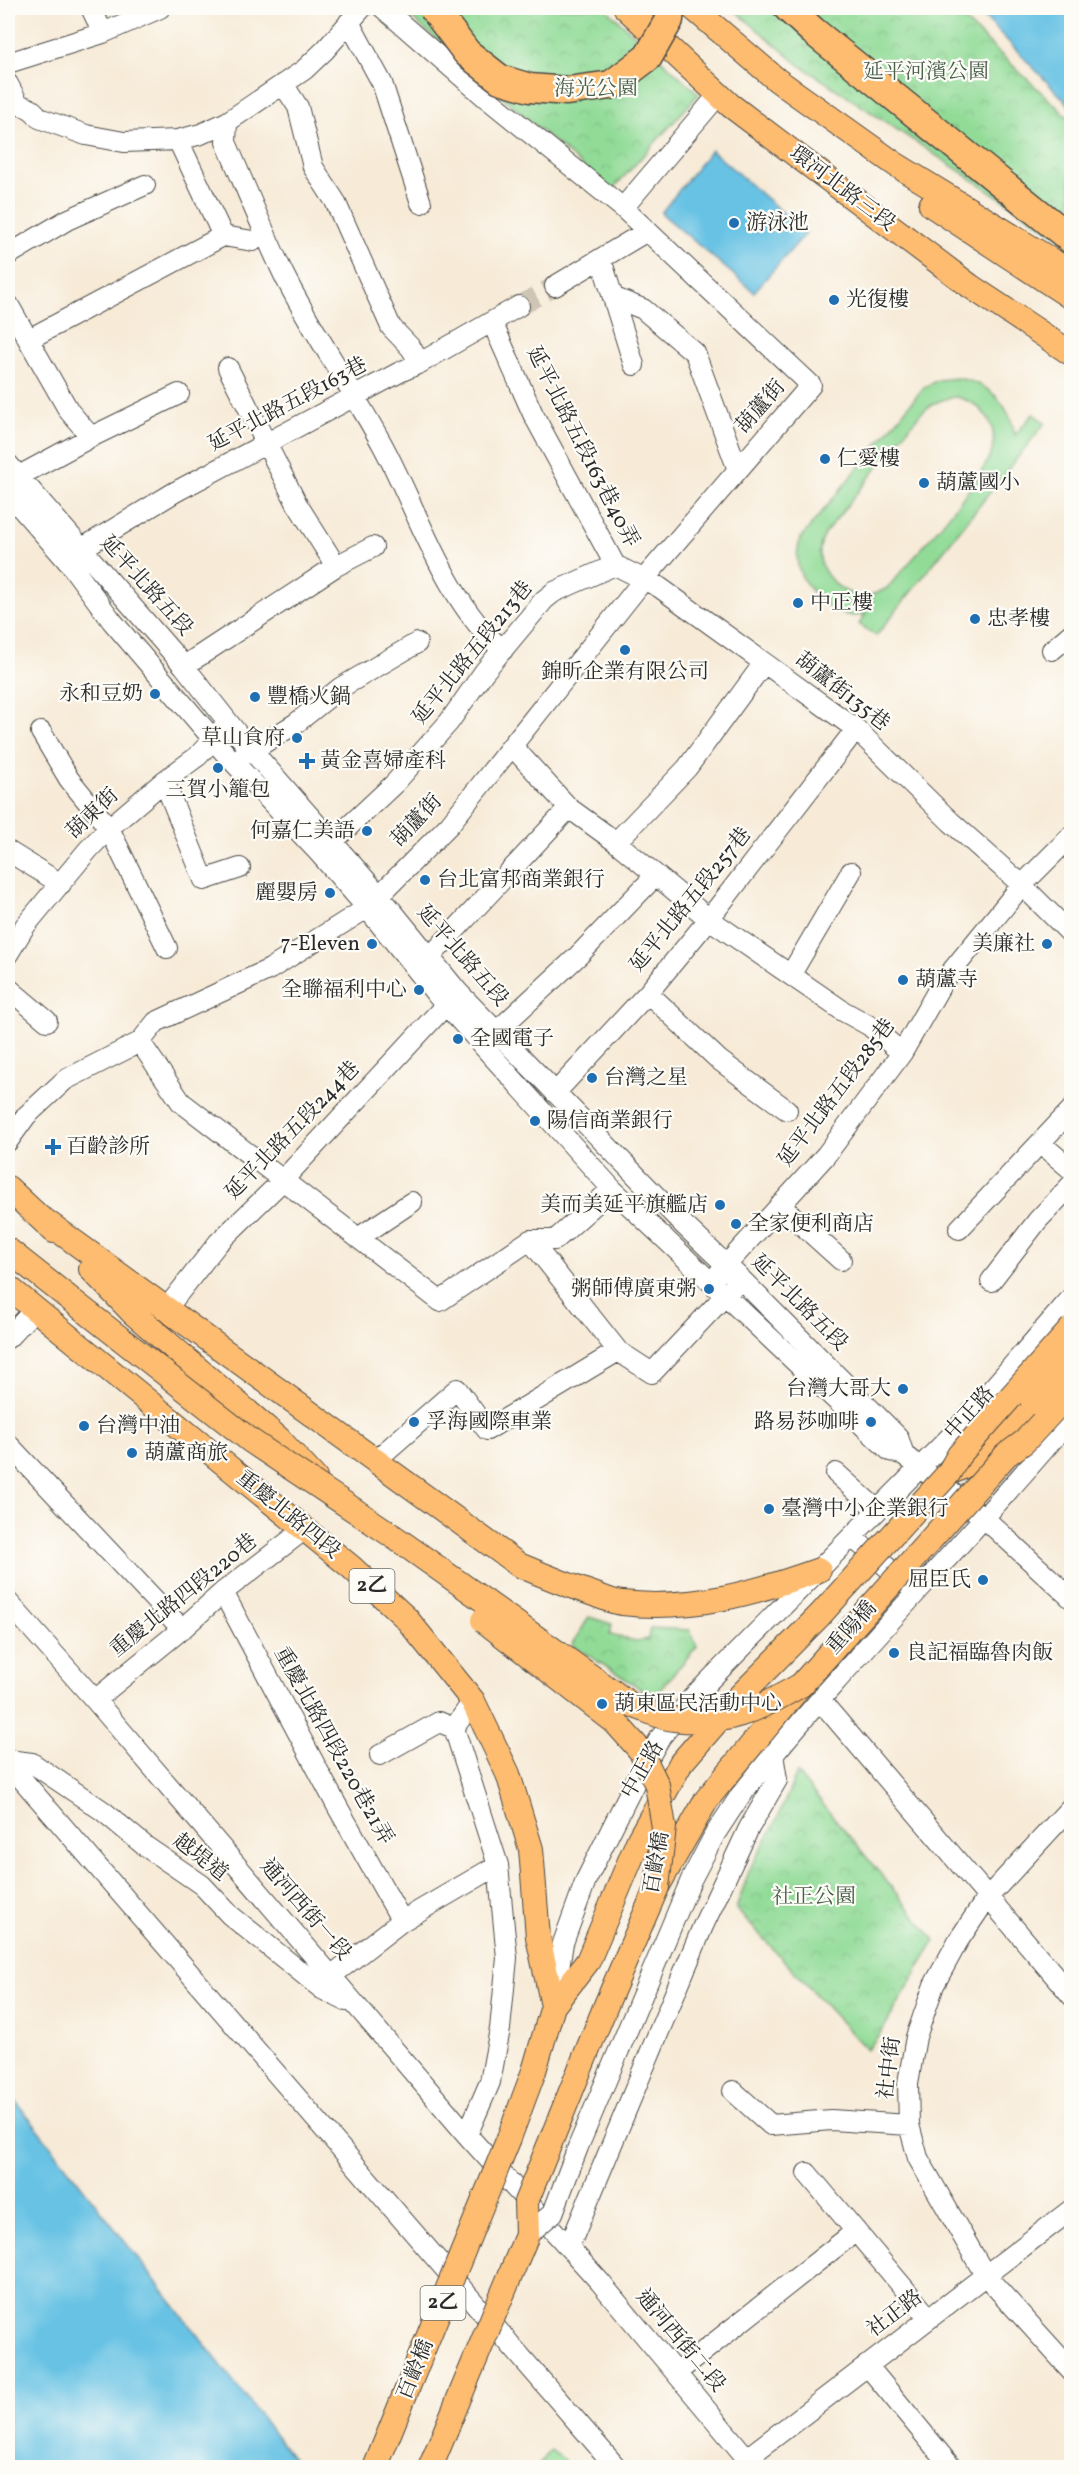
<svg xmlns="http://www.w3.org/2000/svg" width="1079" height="2475" font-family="Vollkorn,'Noto Serif TC',serif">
	<defs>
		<pattern id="park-crowns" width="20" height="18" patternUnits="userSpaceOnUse" patternTransform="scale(1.5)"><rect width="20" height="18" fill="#91db97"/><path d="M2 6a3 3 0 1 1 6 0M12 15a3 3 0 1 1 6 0" fill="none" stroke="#7dbc82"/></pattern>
	</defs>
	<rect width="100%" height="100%" fill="#fdfcf7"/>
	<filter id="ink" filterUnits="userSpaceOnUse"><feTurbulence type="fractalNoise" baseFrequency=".0167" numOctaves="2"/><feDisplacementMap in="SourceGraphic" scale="12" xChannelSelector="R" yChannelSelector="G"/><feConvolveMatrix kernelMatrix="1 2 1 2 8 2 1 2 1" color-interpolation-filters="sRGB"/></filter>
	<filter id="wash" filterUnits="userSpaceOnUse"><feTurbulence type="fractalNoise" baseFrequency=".008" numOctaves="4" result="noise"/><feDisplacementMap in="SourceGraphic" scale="24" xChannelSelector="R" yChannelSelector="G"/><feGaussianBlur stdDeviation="1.35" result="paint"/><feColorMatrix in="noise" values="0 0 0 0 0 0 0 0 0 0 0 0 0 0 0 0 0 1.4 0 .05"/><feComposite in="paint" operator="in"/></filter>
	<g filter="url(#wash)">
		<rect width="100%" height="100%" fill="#f7ebd8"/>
		<path fill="url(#park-crowns)" stroke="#5e8361" stroke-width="1.5" d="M400,8H605L699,94L611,191Z
			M732,8H951L1071,120V245L798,64Z
			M589,1617L612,1624L610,1635L636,1641L648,1639L650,1628L690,1630L697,1646L654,1697L572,1645Z
			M797,1773L935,1940L884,2028L867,2050L736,1909L750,1868L774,1826Z"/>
		<path fill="#91db97" stroke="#5e8361" stroke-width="1.5" fill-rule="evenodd" d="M958,378C991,384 1009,403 1015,435L1033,414L1045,423L876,636L859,624L866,614C860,615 854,617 847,615C824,610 798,582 797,558C797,552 799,545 800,539L924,387L938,380ZM956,397C980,402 997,422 993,447C989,473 908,565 887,588C880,592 874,595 865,596C842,596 817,573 820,549C820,543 824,536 827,531L919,415C931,404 940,399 956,397Z
			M551,2450L572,2467H537Z"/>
		<path fill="#67c2e4" stroke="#497688" stroke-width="1.5" d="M976,8H1071V107Z
			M711,150L806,233L754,292L661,213Z
			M8,2091L300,2467H8Z"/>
	</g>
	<g filter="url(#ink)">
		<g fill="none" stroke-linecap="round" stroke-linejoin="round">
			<path stroke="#cec5b5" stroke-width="20" stroke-dasharray="20 10" stroke-linecap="butt" d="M519,306L555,286"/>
			<defs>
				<path id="minor" d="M91,8L103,33
					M349,22L382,83L421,203
					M8,63L103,33L160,8
					M8,84L19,105C29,107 34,110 39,118L86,135L124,142L178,140L201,134L227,122L304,70L325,50L362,8
					M283,84L298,107L313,167L335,201L391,327L411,348L420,363
					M227,122L226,142C245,186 263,231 284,275C313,333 351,387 382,444C417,508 446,604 503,650
					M178,140L223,236L253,241
					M623,208L719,94
					M8,255L67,220L145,185
					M601,259L634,365
					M555,286L647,231
					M615,298L643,309L695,353L738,470
					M8,304L69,411L91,437
					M492,322L533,414L615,565L659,587L856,729L951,822L1022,885L1072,935
					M29,339L223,236
					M228,368L297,504L336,566
					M8,464L184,666L240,737L379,895L458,992L685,1226L741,1279L898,1437L904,1455
					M19,476L91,437L179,394
					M8,493L70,564L112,621L224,752L319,853L367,908L437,995L612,1189L890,1451L904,1455L984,1518L1072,1599
					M71,555L175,492L400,372L420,363L519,306
					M1052,650L1072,633
					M184,666L336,566L373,547
					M41,732L69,779L109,828L167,948
					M512,746L569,808L616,842L709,919L843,1011L870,1026L902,1053
					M241,757L295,724L340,688L417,643
					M164,781L204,880L240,868
					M332,842L395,783L449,722L484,672L544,600L554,592L615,565
					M616,842L687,768L764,663
					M8,851L61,884
					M8,954L25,926L88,850L109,828L164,781L198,756L222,729
					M430,957L569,808
					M791,974L851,872
					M8,988L47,1021
					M648,993L719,1060L787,1110
					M496,1032L578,956L656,875
					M140,1042L181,1102L440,1301L530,1240H555L612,1189
					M555,1093L648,993L709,919L856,729
					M8,1141L26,1116L65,1080L140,1042L156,1022L270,969L367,908L449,825L645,578L811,385L623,208L484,96L383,8
					M1040,1143L1072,1170
					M780,1205L841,1260
					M959,1229L1072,1109
					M358,1238L412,1202
					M530,1240L618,1351L652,1373L735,1285
					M719,1273L826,1155L902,1053L942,983L1022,885L1072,835
					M991,1281L1038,1220L1072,1184
					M167,1308L218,1243L282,1181L454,996
					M8,1338L36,1308
					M8,1444L182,1629
					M376,1460L457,1389L487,1430L618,1351
					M836,1473L877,1510
					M852,1537L909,1586
					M223,1592L337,1806L402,1921
					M8,1602L95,1700L467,2135L600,2282L755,2468
					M95,1700L182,1629L223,1592L305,1529
					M820,1700L1072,1996
					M380,1755L439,1722L454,1728
					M8,1760L32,1763L103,1811L145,1846L202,1885L230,1915L322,1989L346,2001
					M8,1763L617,2468
					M740,1796C844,1664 964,1546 1072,1417
					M1072,1806L987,1898L958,1941L934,1985L916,2037L908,2083L909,2125L918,2158L985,2275L1072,2371
					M331,1976L402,1921L498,1865
					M554,1998L563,1943L586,1880L637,1778L660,1738L692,1698L951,1436L1072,1297
					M733,2091L771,2125L831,2120L909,2125
					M467,2135L490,2082L500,2029L507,1958L498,1865L454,1728L473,1701
					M807,2173L929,2318
					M569,2247L703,1926L749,1828L777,1780L773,1754
					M867,2365L952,2468
					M676,2373L856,2231
					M747,2458L1072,2209"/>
				<path id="major" d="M626,8L730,105L970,286L1072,354
					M693,8L777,80L895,164L1072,273
					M931,205L1072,298
					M8,1188L54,1231
					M44,1220L519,1565C545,1576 570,1586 596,1595C604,1598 613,1602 622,1603C691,1611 755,1593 819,1570
					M8,1250L65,1295
					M91,1269L133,1313L278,1438L315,1478
					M8,1287L351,1567L406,1618L473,1701L508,1774L531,1849L538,1937L553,2006L534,2071L509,2138
					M948,1474L970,1463L1016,1415L1033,1402
					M657,1887L707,1799L801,1685
					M553,2006L588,1961L639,1839L681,1763"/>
				<path id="highway" d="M788,8L813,31L1072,240"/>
			</defs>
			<use href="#minor" stroke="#4a4845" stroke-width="22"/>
			<use href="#major" stroke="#4a4845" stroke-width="26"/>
			<use href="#highway" stroke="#4a4845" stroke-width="31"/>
			<use href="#minor" stroke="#fff" stroke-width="20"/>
			<use href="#major" stroke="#fdbc6f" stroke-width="24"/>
			<use href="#highway" stroke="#fdbc6f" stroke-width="28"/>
			<defs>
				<path id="minor-bridge" d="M527,2235L553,2213L578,2147L691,1880L715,1834L740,1796"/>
				<path id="major-bridge" d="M65,1295L251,1441L387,1532L630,1704C644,1709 660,1718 674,1719C727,1726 757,1710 801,1685L1006,1455L1024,1442L1072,1390
					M1033,1402L1072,1359
					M681,1763L732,1704L820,1615L948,1474L959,1455L1072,1328
					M375,2468L509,2138
					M430,2468L527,2235L526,2202L606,2005L657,1887L664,1827L657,1785L640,1750L615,1722L483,1620"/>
				<path id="highway-bridge" d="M433,8L467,53L500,79L530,88L567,91L611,85L648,57L669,20L670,8"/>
			</defs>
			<use href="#minor-bridge" stroke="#4a4845" stroke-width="22" stroke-linecap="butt"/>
			<use href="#major-bridge" stroke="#4a4845" stroke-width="26" stroke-linecap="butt"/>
			<use href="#highway-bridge" stroke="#4a4845" stroke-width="31" stroke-linecap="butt"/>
			<use href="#minor-bridge" stroke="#fff" stroke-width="20"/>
			<use href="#major-bridge" stroke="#fdbc6f" stroke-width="24"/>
			<use href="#highway-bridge" stroke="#fdbc6f" stroke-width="28"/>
		</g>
	</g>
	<g fill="#1f6fb2" stroke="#fdfcf7" stroke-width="2">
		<circle cx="734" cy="223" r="6"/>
		<circle cx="834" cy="300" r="6"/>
		<circle cx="825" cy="459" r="6"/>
		<circle cx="924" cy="483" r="6"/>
		<circle cx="798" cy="603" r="6"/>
		<circle cx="975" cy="619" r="6"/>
		<circle cx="625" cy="650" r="6"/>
		<circle cx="155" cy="694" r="6"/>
		<circle cx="255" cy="697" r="6"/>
		<circle cx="297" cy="738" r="6"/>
		<path d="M304 752h6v6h6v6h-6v6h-6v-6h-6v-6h6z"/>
		<circle cx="218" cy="768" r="6"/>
		<circle cx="367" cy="831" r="6"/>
		<circle cx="425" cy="880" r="6"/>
		<circle cx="330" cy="893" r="6"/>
		<circle cx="372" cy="944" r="6"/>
		<circle cx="1047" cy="944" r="6"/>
		<circle cx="903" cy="980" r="6"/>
		<circle cx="419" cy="990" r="6"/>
		<circle cx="458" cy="1039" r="6"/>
		<circle cx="592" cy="1078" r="6"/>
		<circle cx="535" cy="1121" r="6"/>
		<path d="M50 1138h6v6h6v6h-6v6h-6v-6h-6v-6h6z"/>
		<circle cx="720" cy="1205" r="6"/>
		<circle cx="736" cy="1224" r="6"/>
		<circle cx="709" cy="1289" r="6"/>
		<circle cx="903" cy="1389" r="6"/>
		<circle cx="414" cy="1422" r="6"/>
		<circle cx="871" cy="1422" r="6"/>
		<circle cx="84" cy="1426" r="6"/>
		<circle cx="132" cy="1453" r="6"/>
		<circle cx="769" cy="1509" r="6"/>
		<circle cx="983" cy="1580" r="6"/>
		<circle cx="894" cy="1653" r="6"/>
		<circle cx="602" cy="1704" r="6"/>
	</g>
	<g text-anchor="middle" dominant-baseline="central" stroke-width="4.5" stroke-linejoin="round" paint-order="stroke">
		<g fill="#fdfcf7" stroke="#6a6a68" stroke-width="1.5">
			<rect x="349.5" y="1569" width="45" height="34" rx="4.5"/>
			<rect x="420.5" y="2286" width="45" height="34" rx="4.5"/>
		</g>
		<g font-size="20" font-weight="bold" fill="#2b2b2b">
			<text x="372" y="1586">2乙</text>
			<text x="443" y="2303">2乙</text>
		</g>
		<g font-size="21" fill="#4a604b" stroke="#fdfcf7">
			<text x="926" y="72">延平河濱公園</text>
			<text x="596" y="89">海光公園</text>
			<text x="814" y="1897">社正公園</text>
		</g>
		<g font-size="21" fill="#2b2b2b" stroke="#fdfcf7">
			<text transform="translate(842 189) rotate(37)">環河北路三段</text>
			<text transform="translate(288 405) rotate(-28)">延平北路五段163巷</text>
			<text transform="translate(761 407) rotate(-49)">葫蘆街</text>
			<text transform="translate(582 447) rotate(63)">延平北路五段163巷40弄</text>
			<text transform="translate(146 586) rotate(48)">延平北路五段</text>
			<text transform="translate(473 653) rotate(-51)">延平北路五段213巷</text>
			<text transform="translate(842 692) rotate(38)">葫蘆街135巷</text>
			<text transform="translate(93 814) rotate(-44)">葫東街</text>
			<text transform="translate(417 821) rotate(-47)">葫蘆街</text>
			<text transform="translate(691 900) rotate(-51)">延平北路五段257巷</text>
			<text transform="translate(462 956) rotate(49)">延平北路五段</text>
			<text transform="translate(837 1093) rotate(-53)">延平北路五段285巷</text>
			<text transform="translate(293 1131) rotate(-46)">延平北路五段244巷</text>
			<text transform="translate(799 1303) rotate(45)">延平北路五段</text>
			<text transform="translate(970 1413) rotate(-48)">中正路</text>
			<text transform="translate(288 1515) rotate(39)">重慶北路四段</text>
			<text transform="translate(184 1596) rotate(-39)">重慶北路四段220巷</text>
			<text transform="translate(852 1628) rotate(-48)">重陽橋</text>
			<text transform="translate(333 1746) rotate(61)">重慶北路四段220巷21弄</text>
			<text transform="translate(643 1770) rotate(-60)">中正路</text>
			<text transform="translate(200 1858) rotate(38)">越堤道</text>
			<text transform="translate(657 1863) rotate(-80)">百齡橋</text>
			<text transform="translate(305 1910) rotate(49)">通河西街一段</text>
			<text transform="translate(890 2068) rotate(-83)">社中街</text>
			<text transform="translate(895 2314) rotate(-37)">社正路</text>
			<text transform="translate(680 2341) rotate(50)">通河西街二段</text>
			<text transform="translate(416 2370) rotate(-68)">百齡橋</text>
		</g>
		<g font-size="21" fill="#2b2b2b" stroke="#fdfcf7" text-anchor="start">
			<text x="746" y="223">游泳池</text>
			<text x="846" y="300">光復樓</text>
			<text x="837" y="459">仁愛樓</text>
			<text x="936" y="483">葫蘆國小</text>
			<text x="810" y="603">中正樓</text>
			<text x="987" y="619">忠孝樓</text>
			<text x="625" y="672" text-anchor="middle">錦昕企業有限公司</text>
			<text x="143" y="694" text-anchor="end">永和豆奶</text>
			<text x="267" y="697">豐橋火鍋</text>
			<text x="285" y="738" text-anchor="end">草山食府</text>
			<text x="320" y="761">黃金喜婦產科</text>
			<text x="218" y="790" text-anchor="middle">三賀小籠包</text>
			<text x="355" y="831" text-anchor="end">何嘉仁美語</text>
			<text x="437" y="880">台北富邦商業銀行</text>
			<text x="318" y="893" text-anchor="end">麗嬰房</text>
			<text x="360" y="944" text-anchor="end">7-Eleven</text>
			<text x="1035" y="944" text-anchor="end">美廉社</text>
			<text x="915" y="980">葫蘆寺</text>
			<text x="407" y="990" text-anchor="end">全聯福利中心</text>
			<text x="470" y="1039">全國電子</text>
			<text x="604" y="1078">台灣之星</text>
			<text x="547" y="1121">陽信商業銀行</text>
			<text x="66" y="1147">百齡診所</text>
			<text x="708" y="1205" text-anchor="end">美而美延平旗艦店</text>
			<text x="748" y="1224">全家便利商店</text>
			<text x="697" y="1289" text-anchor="end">粥師傅廣東粥</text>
			<text x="891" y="1389" text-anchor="end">台灣大哥大</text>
			<text x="426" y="1422">孚海國際車業</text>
			<text x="859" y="1422" text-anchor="end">路易莎咖啡</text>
			<text x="96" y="1426">台灣中油</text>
			<text x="144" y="1453">葫蘆商旅</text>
			<text x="781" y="1509">臺灣中小企業銀行</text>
			<text x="971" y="1580" text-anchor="end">屈臣氏</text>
			<text x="906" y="1653">良記福臨魯肉飯</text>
			<text x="614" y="1704">葫東區民活動中心</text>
		</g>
	</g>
	<rect width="1079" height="2475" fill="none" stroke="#fdfcf7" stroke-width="30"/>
</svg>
